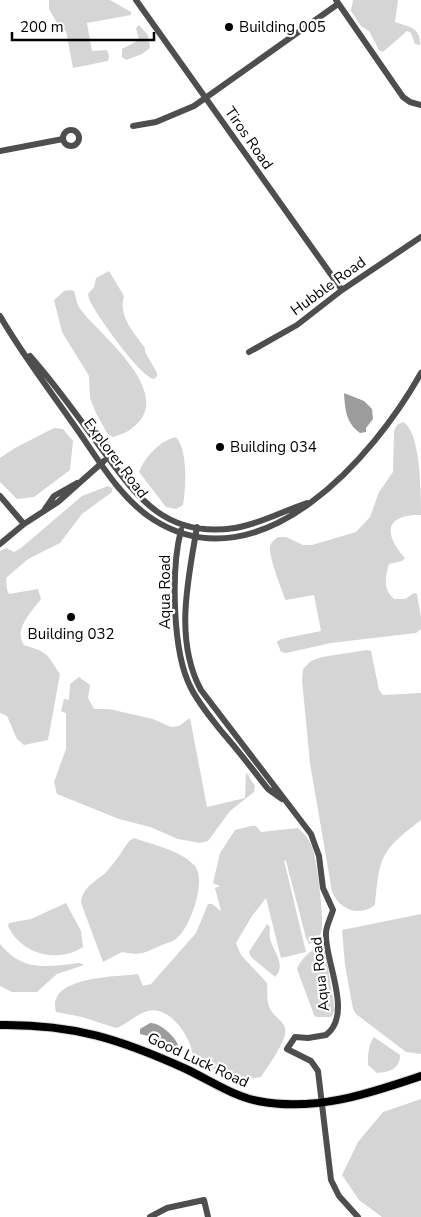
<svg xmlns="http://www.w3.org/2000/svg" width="421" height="1217" font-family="'Nunito Sans',sans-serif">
	<rect width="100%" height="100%" fill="#fff"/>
	<path fill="#d5d5d5" d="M49,0H110L131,12V15L87,23L92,51L107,50L109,56L108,61L73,68L66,31L55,25L56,21L49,9Z
		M353,0H398L395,22C407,27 421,26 420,45L415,44L411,33L407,31L383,52L379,50L369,31L361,26L351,11Z
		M139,25L148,35L150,48L142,54L126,60L122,57V49L139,40L136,28Z
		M109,271L124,296C118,316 134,333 145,348V352L157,373V376L154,379C140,377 95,313 89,299L88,294L94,287L96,278Z
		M70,290L74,291C76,298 77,305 81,310C101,336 179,395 131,429C126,433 119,435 113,437L107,433L96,413L90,398L89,376L62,332L54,300L64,291Z
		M403,422C421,431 421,495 421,515C385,514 383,534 405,558L402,561L389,564C385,577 383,590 394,599H405L414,593L417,594L421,617V629L416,633L331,643L286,653L281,652L277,642L281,639L321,631L314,595L286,600L285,599C281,587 269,558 270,547C271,542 274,540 278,537H286L303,545H312L356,532L370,517L379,492L393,472L394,431L397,425Z
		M54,428L63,429L73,441L70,470L34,497L17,499L0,482V458L15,448Z
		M176,437C188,450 186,488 183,505L176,509L166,507L139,472C145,457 159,441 176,437Z
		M108,486L112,488V492L82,514L60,543L28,559L6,578L7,590L9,594L38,589L41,599C32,611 13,630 24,645C50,653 46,654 60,674L48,740L24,745L17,739L7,716L0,713V551L6,548L14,552L21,548L82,496Z
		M367,650L371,651L379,690L383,695L421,693V820C381,851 380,854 375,905C359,917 340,910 332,892L310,763L302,680L303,669L311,661L322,657Z
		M79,677L90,685L88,698L94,709H109L153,719L171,727L179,726L190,718L207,807L245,798L246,772L255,786L254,792L230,811L208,841L200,843L178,839L150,827L119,819L57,794L54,782L66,749V713L61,711L64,699L69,700L70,684Z
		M251,826H256L261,832L298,828C304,833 309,839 312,847C317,859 325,922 321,933C319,938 314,942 309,944L306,938L286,861L284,860L306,952L281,958L266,898L252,916L236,943L241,955L267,983C268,991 266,998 269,1006C272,1016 282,1019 285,1028C289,1038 267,1068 261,1077L237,1080L195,1060C192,1055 192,1048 189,1042C183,1027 165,1006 148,1011C136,1014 128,1024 116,1028L82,1017L56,1012C46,976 116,977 138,974L143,986L151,984L196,933L208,904H212L221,911L215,888L220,886L213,883L220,853L235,830Z
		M134,838C153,845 180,850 194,865C208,878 190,929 176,939C172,942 166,943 162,945C143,953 142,956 122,952L103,962L81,903C82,886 98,881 108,870C116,861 122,851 129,841Z
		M66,903L81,931L83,947C57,964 21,954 8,926L9,923L31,919Z
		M421,914V1054L406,1052L356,1014L353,1009L345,965L342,930Z
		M267,924L270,927C270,931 269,935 270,939C273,950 287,966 275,977L251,957L249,952Z
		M0,944C24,973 47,966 80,963L84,965L57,974L37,992H12L0,986Z
		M324,945L335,1010L331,1017H316L314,1015L297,969C300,960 314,946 324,945Z
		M374,1037L400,1055C400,1069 389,1072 377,1073L368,1065C368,1056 368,1044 374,1037Z
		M421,1099V1217H382L359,1200L342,1175L358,1142L383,1112Z"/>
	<path fill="#9c9c9c" d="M344,393L364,401L372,409L373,419L366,428V432L360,433C346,423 345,409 344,393Z
		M150,1023C160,1022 180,1040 179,1050H173L152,1037L140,1034V1029Z"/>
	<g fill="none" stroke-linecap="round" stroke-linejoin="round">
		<defs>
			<path id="major" d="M0,1025C73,1024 120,1039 186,1069C209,1080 233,1096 258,1101C315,1112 368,1094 421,1076"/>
		</defs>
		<use href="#major" stroke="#dbdbdb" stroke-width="10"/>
		<path stroke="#4e4e4e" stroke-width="6" d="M136,0L342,290
			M336,0L403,97L410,102L421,105
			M133,126L156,122L194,106L338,4
			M63 138a8 8 0 1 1 16 0a8 8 0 1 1-16 0Z
			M0,151L63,139
			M0,316C22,354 49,389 74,425C97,457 120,499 154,520C261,587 374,457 421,373
			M249,352L297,325L342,290L421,237
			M30,356C55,384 76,414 98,444C135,494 163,539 235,528C260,524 283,511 307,503
			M0,496L24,524
			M45,509L54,496L77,483
			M197,527C188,580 174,640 201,690L311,834L319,856L323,888L333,910C331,917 326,926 326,933C324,960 354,1014 326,1035L308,1038L295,1037L287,1049L311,1061L318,1071L331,1180L339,1196L358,1217
			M181,530C171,569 172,652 191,688C199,704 211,718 222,732C238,750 253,770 268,789L282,799
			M0,544L24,524L58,502L104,461
			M150,1217L167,1208L204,1200L208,1217"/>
		<use href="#major" stroke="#000" stroke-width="8"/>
	</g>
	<g fill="#000" stroke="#fff" stroke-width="2">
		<circle cx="229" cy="27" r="5"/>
		<circle cx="220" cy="447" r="5"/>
		<circle cx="71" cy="617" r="5"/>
	</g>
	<g text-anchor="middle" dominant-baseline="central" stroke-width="4.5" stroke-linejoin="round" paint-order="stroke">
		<g font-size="15" fill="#000" stroke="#fff" text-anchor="start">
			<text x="239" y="27">Building 005</text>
			<text x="230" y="447">Building 034</text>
			<text x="71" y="634" text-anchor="middle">Building 032</text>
		</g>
		<g font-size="15" fill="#000" stroke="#fff">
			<text transform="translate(249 138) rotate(55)">Tiros Road</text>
			<text transform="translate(328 286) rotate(-36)">Hubble Road</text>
			<text transform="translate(116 458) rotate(53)">Explorer Road</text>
			<text transform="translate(165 592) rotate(-90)">Aqua Road</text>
			<text transform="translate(320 974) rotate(-96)">Aqua Road</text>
			<text transform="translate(198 1060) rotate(25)">Good Luck Road</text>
		</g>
	</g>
	<path d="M12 32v8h142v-8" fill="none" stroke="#000000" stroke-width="2.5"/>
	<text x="20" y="32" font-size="15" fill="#000000" stroke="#ffffff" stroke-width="4" paint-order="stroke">200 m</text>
</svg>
